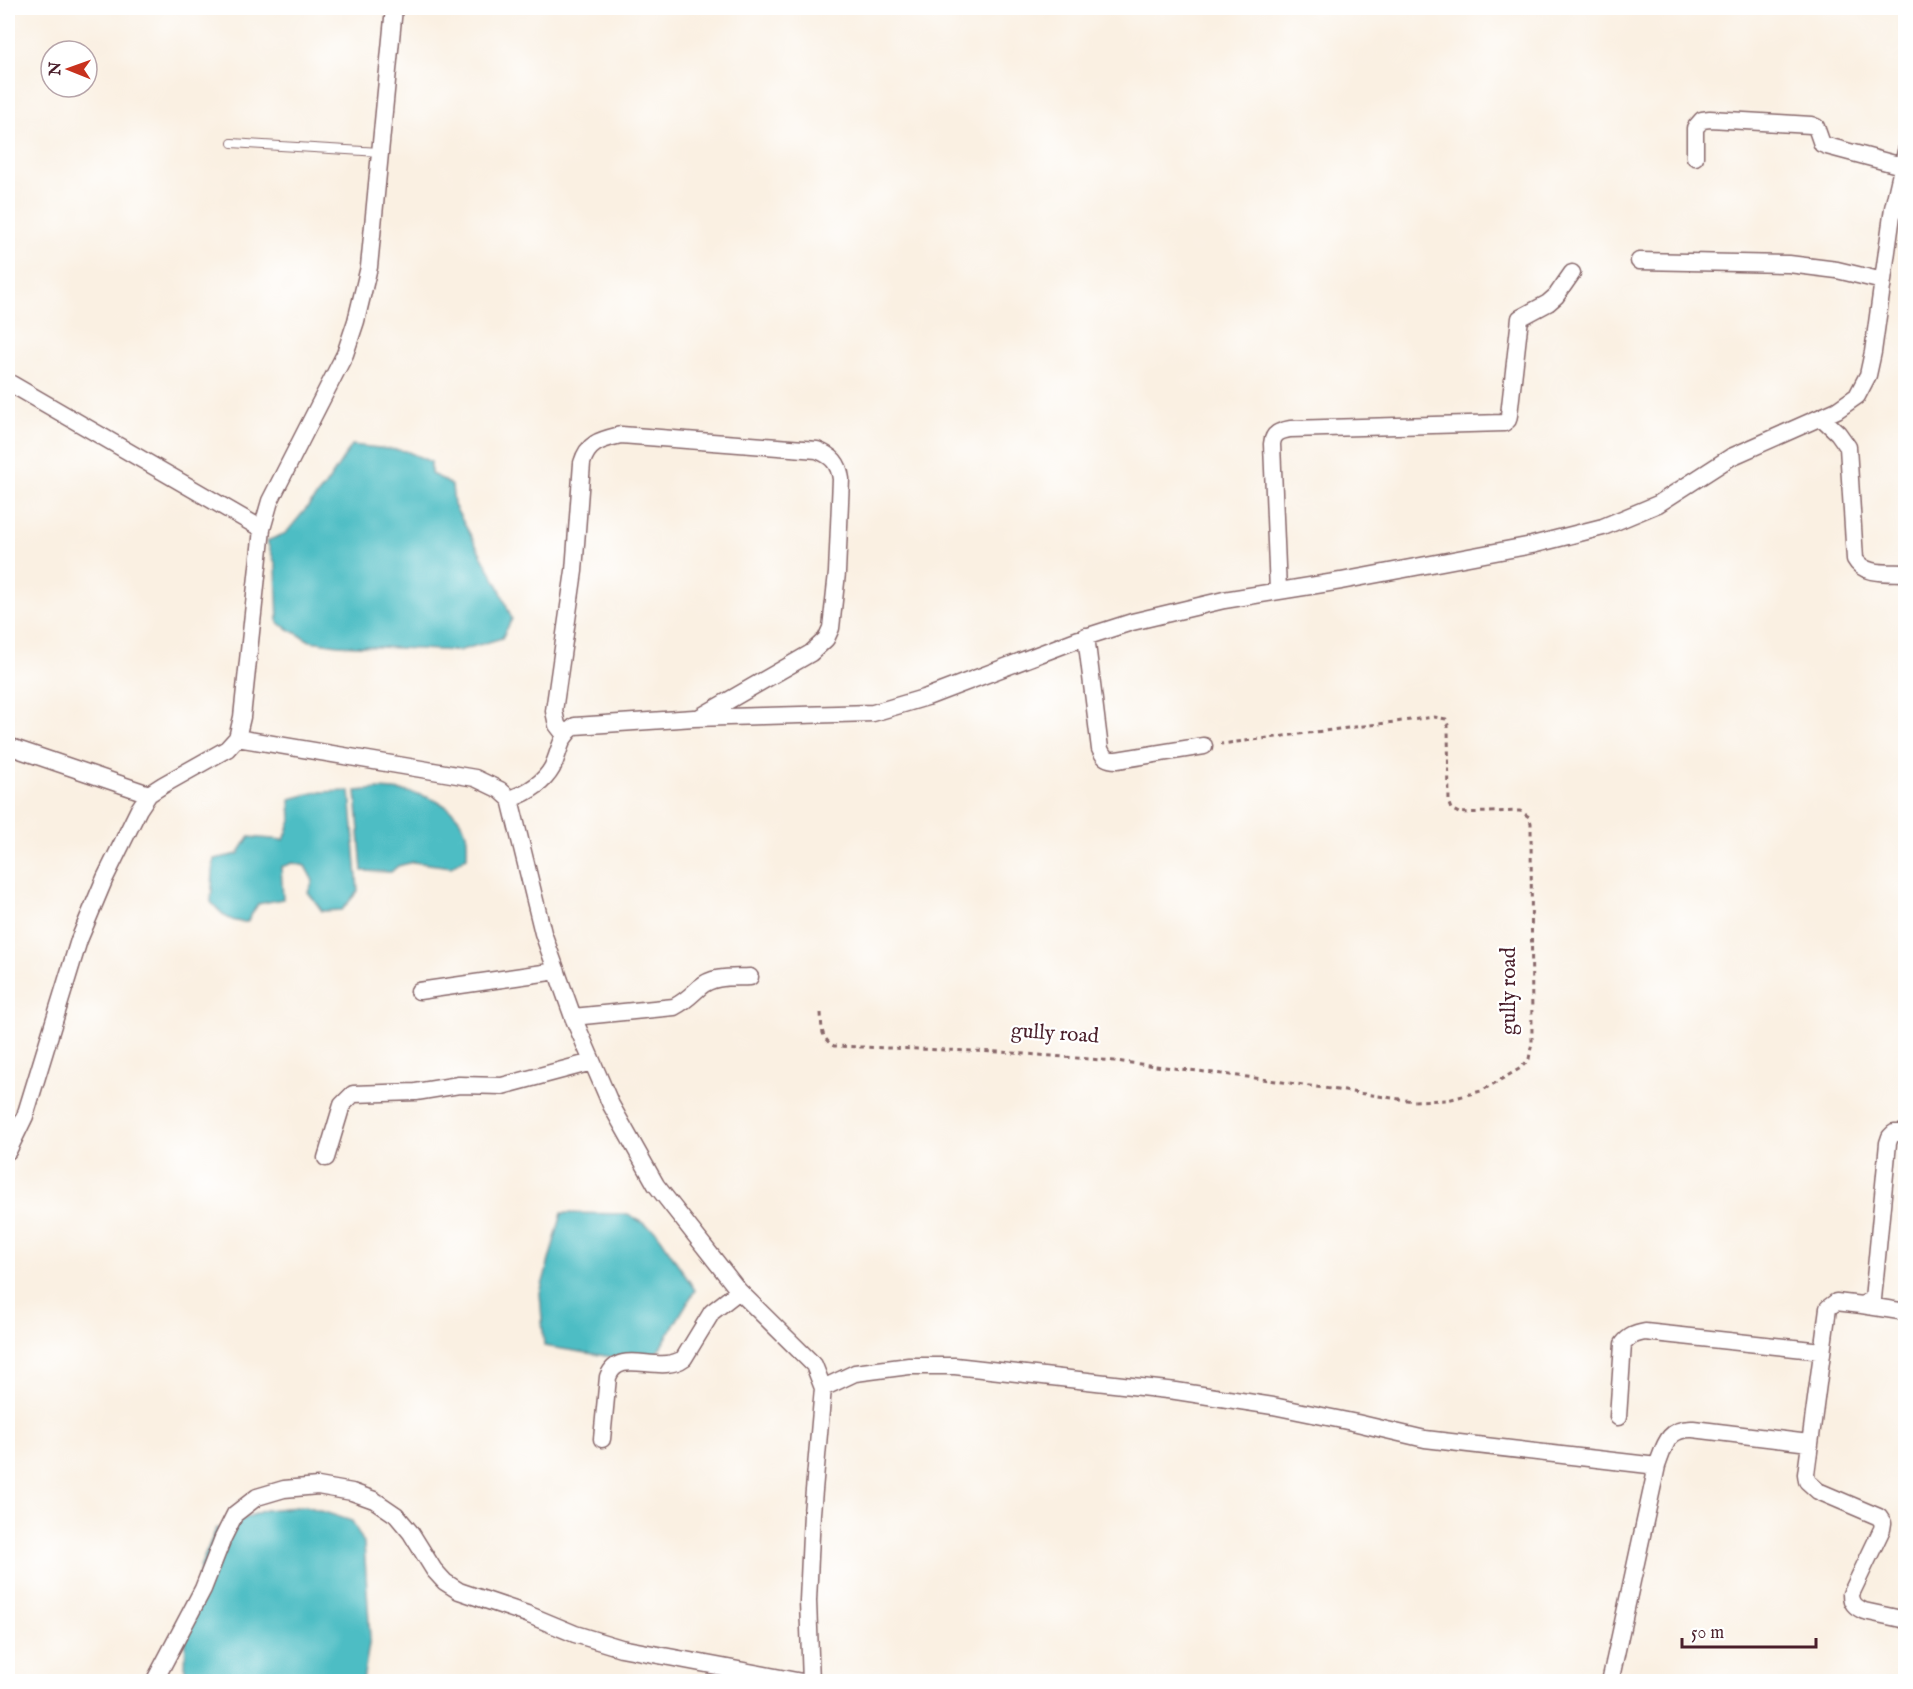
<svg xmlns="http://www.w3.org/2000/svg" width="1913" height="1689" font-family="'IM FELL English',serif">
	<rect width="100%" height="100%" fill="#fff"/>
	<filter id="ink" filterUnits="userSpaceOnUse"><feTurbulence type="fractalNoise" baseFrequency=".0167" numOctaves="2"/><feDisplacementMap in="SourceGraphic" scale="12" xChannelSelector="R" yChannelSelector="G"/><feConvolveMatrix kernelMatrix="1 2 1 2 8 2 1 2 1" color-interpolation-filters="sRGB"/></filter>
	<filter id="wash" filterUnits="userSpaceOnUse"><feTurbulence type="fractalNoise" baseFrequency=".008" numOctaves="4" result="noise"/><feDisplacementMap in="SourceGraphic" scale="24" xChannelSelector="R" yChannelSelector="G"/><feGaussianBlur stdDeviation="1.35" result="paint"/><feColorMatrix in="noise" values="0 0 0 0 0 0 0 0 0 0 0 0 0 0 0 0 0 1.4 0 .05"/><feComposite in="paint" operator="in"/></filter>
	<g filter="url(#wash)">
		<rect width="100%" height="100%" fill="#faf0e2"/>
		<path fill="#4ebdc4" stroke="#4c6e78" stroke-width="1.5" d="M352,445L406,451L431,462V474L442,479L452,486L454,505L499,587L512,619L502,638L458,651L338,645L310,641L278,623L276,566L267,541L286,533L325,486Z
			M379,789C411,790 455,798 466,833C468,840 467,850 467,857L451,867L413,862L398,866L391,872L362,871L356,791Z
			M350,791L358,891L342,910L322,911L308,892L313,881L305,866L293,863L281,867L283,899L258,904L247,922C229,923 223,915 211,902L214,859L238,854L249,837L284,840L291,821L290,799L317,792Z
			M562,1213L628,1214L656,1231L695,1290L654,1358L637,1361L544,1346L540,1293Z
			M306,1506L352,1521L364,1543L370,1638L363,1681H214L185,1672L186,1622L198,1589L200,1567L216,1529L265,1510Z"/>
	</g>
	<g filter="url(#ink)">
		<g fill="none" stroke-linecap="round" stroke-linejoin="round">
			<defs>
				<path id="service" d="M232,143L380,152"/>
				<path id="minor" d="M1695,157V128L1702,120L1710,119L1811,125L1816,127L1822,144L1827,146L1902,166
					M1639,261L1789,264L1837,270L1883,281
					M8,382L262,529
					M1822,418L1838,433L1848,447L1855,559C1864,576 1888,572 1906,573
					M1278,591L1272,444C1273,433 1280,431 1290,429L1504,423L1508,420L1509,415L1520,318L1548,303L1556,296L1572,273
					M1086,636L1100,749C1104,758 1107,760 1117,760L1204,746
					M564,734L557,725L554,711L574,571L582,463C588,442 601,440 621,435L817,450C832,456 839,463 841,479L837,573L831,628L826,639L811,653L700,717
					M237,738L475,778L500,790L510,799L543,933L573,1017L611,1105L656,1185L739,1291L814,1365L823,1388L812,1513L808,1601L811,1682
					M8,746L149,794
					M510,799C527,793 543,784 552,768C561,750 558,739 575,726L694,718L873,713L927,697L1079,639L1132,622L1224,600L1341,581L1532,545L1603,527L1658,504L1731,457L1837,410L1857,396L1868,375L1873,352L1893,208L1906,151
					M419,991L557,971
					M573,1017L674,1007C686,1001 690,996 700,987C714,975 733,978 750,977
					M1906,1133H1894L1890,1137L1888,1143L1873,1299L1862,1305L1836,1302L1828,1308L1806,1474L1807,1481L1818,1491L1879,1517L1883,1523L1882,1529L1851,1594C1851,1603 1855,1607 1864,1611L1906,1620
					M8,1151L25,1116L79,940L105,878L139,809L149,794L163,785L227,749L237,738L242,717L262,529L270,501L345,354L356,321L369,267L394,8
					M326,1158L342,1105L353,1094L416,1092L459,1085L502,1086L592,1062
					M1862,1305L1906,1312
					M823,1388L855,1373L909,1366H955L1176,1391L1273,1406L1357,1423L1425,1439L1657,1466
					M1618,1417L1623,1344C1629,1336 1635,1334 1645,1332L1822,1351
					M602,1439L608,1377C619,1346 660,1376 684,1358L712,1312L739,1291
					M154,1682L203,1589L223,1538L235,1514L257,1497L284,1489L318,1486L352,1492L374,1500L396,1515L411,1533L434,1570L445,1582L459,1591L527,1614L575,1634L621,1648L802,1682
					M1610,1682L1657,1466C1665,1445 1667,1428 1693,1429L1809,1443"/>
			</defs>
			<use href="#service" stroke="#88686b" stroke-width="10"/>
			<use href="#minor" stroke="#88686b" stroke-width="19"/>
			<path stroke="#88686b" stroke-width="3" stroke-dasharray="4.5 4.5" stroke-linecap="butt" d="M821,1013C822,1027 820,1038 834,1046L1000,1052L1115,1061L1255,1078L1413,1101L1448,1100L1481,1091L1521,1068L1529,1059L1532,1042L1531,823L1529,817L1520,811L1459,813L1451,809L1449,804L1448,725L1446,719L1434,717L1221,744"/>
			<use href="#service" stroke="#fff" stroke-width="8"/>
			<use href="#minor" stroke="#fff" stroke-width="16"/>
		</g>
	</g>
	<g text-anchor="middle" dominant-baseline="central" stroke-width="4.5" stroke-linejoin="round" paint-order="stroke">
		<g font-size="21" fill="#4a1f2b" stroke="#fff">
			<text transform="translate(1509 991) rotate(-90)">gully road</text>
			<text transform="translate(1055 1034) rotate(4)">gully road</text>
		</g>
	</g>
	<rect width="1913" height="1689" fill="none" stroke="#fff" stroke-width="30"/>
	<g transform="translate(69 69) rotate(271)"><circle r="28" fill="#ffffff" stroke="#b7a5aa" stroke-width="1.5"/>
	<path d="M0-4.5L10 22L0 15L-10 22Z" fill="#c8321e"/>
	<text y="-9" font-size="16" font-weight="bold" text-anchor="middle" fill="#4a1f2b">N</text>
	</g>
	<path d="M1682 1638v9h134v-9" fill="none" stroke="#4a1f2b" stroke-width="3"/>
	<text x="1691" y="1638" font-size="18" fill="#4a1f2b" stroke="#ffffff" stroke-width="4.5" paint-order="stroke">50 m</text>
</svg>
